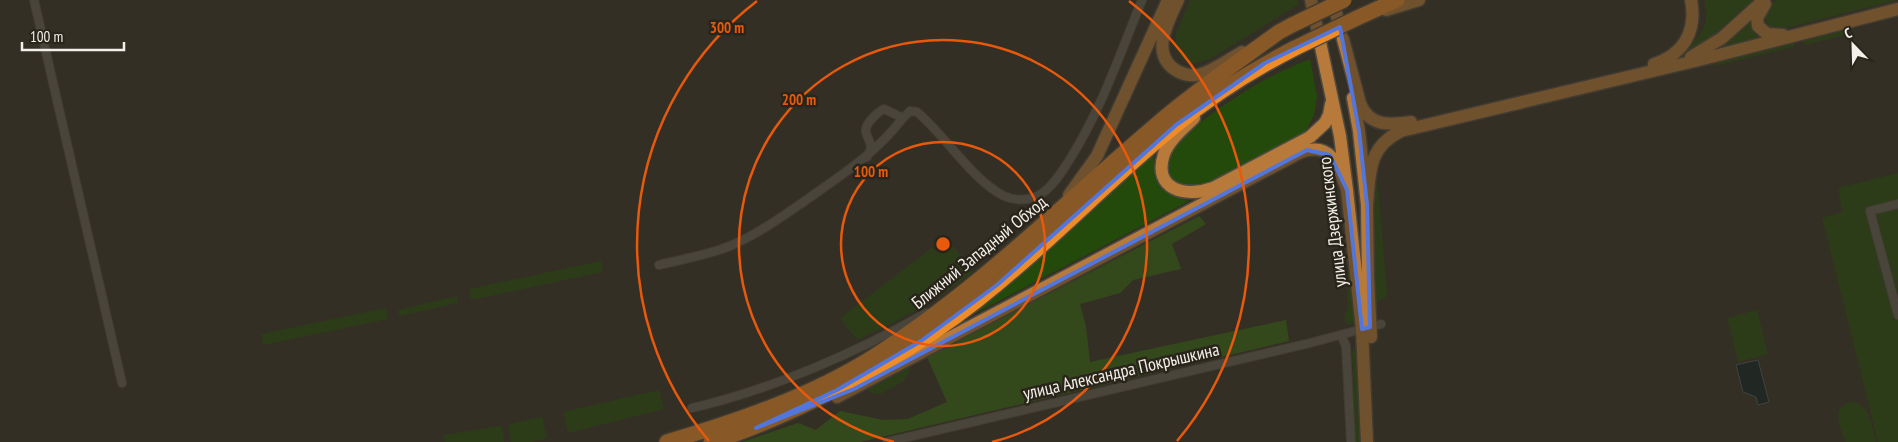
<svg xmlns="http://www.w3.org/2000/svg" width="1898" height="442" font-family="'PT Sans Narrow',sans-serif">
	<rect width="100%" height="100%" fill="#342f25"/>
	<path fill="#234a0a" d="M1190,0H1298L1299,4L1210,59L1192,64L1182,59L1176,48V33Z
		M1704,0H1753L1708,40L1686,51C1701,33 1711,26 1704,0Z
		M1776,0H1898L1778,30L1769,28C1763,16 1765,8 1776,0Z
		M1749,21L1765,38L1716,50Z
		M1848,26L1851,29L1848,34L1806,45L1802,41L1804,36Z
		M1792,40L1795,44L1793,47L1715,66L1714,60Z
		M1310,59L1317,96L1314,115L1304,134L1198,189L1173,183C1169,175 1166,165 1168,157C1172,137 1248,88 1268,78C1281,71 1296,65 1310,59Z
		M1154,156C1156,188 1158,192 1189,201L974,314L1146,159Z
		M1377,160C1378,170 1373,178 1378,187L1387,292L1385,298L1376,303L1375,306L1370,185Z
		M1898,173V442H1878L1822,218L1842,212L1838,188Z
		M949,241L973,272C936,301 899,321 857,340L840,318L932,248L936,252Z
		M601,261L603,272L471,300L469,289Z
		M1349,272H1351L1355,322L1349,325L1345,323L1344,317L1348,305L1346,276Z
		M457,296L458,303L399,316L398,310Z
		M386,308L388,319L263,345L261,334Z
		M1757,310L1768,354L1738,362L1727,318Z
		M1358,346L1362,442H1355L1352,351Z
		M912,362L909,372L903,382L880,394H875L864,388Z
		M659,390L664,409L568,433L563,412Z
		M1854,402C1871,406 1872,428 1876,442H1845C1840,426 1829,404 1854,402Z
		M542,417L547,436L545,439L532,442H511L508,428L510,424Z
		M499,426L502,428L504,442H445L444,435Z"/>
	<path fill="#346911" d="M1199,216L1206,224L1172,244L1181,269L1133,280L1120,293L1080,304L1086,327L1090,362L1286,320L1289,341L860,442H742L798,423L816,430L840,411L883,420L908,419L947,402L927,357Z"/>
	<path fill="#091d20" stroke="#4f5c5c" d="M1758,360L1769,402L1758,405L1756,397L1743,392L1736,365Z"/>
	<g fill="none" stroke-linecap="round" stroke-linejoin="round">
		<defs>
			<path id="street" d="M34,0L122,383
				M902,119L910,111L917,112C945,135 972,180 1004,196C1015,201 1030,201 1041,194C1053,186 1062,172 1070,159C1101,110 1120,54 1142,0
				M1898,204L1870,211L1898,315
				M659,265C683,259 708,255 730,246C758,234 783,216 809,198C843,174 876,153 902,119L901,117L884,109C878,112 864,124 866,132C867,138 871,141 871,148L867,157
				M1341,335L1346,346L1351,442
				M692,408C770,390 856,353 926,313
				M887,442L1310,343L1381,324"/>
			<path id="primary" d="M1178,0C1168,22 1148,56 1179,72C1186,75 1193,77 1201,74C1215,70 1229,59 1242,52
				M1311,0L1340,136L1347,190L1362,329L1367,442
				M1333,0L1341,34
				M1765,4L1757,18L1758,26L1767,34L1783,35
				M1386,10L1419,0
				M1343,39L1360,103C1369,127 1390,125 1411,122
				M1691,57L1722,38L1764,0
				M1654,64C1684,54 1697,31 1691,0
				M1353,98L1359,131L1367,205L1368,277L1371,337
				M1194,118C1184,128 1169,140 1164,154C1152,190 1186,198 1213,188L1310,137L1325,123L1329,115L1331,104
				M1069,195L1097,156L1168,0
				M1367,205C1370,172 1368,147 1401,131L1699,60L1898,9
				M837,397L1301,152C1332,141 1339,167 1347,190"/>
			<path id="highway" d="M1357,18L1397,0
				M667,442C738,421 811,396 873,357C976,292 1063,204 1156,125C1195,91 1238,62 1279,32L1292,25
				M711,442C743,433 772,420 802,406C872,373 938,334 997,284C1058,234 1113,176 1175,126C1211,96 1252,70 1295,48"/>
		</defs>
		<use href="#street" stroke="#504b42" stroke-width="10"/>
		<use href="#primary" stroke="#504b42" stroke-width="15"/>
		<use href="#highway" stroke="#504b42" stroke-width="18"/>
		<use href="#street" stroke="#656054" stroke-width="8"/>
		<use href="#primary" stroke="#b77a3a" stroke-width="12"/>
		<use href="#highway" stroke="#ee8c28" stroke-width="15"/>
		<defs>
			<path id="highway-bridge" d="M1292,25L1344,0
				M1295,48L1357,18"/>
		</defs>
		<use href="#highway-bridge" stroke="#504b42" stroke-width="18" stroke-linecap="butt"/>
		<use href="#highway-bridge" stroke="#ee8c28" stroke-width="15"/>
	</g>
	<path d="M0 0H1898V442H0ZM1340,27L1359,131L1367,205L1370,327L1362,329L1347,190L1330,155L1307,150L854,389L756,428L837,390L921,341L997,285L1176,125L1265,63Z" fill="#342f25" fill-opacity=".55" fill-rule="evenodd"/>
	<path fill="none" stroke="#5276dc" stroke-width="4" stroke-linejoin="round" d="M1340,27L1359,131L1367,205L1370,327L1362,329L1347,190L1330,155L1307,150L854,389L756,428L837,390L921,341L997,285L1176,125L1265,63Z"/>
	<g fill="none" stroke="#e8590c" stroke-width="2.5">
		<circle cx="943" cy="244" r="102"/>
		<path d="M894 442A204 204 0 1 1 992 442"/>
		<path d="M709 441A306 306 0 0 1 757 1M1129 1A306 306 0 0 1 1177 441"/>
	</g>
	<g text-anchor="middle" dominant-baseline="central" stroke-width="5" stroke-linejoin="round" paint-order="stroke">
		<g font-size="18" fill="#f3f0e9" stroke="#2a251b">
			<text transform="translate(1332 222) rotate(-97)">улица Дзержинского</text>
			<text transform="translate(979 252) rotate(-39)">Ближний Западный Обход</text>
			<text transform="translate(1121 371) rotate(-13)">улица Александра Покрышкина</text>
		</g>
	</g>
	<circle cx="943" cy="244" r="8" fill="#e8590c" stroke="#2a251b" stroke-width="2.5"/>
	<g font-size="15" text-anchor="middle" font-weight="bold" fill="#e8590c" stroke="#2a251b" stroke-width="5" stroke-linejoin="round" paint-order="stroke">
		<text x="727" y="33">300 m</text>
		<text x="799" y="105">200 m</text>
		<text x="871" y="177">100 m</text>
	</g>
	<g transform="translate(1853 45) rotate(337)" stroke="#2a251b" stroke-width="4" paint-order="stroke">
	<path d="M0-4L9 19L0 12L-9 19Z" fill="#f3f0e9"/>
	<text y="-8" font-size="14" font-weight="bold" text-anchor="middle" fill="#f3f0e9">С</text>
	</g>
	<path d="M22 42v8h102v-8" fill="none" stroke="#f3f0e9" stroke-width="2.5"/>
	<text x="30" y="42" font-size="15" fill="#f3f0e9" stroke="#2a251b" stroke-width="4" paint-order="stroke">100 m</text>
</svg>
